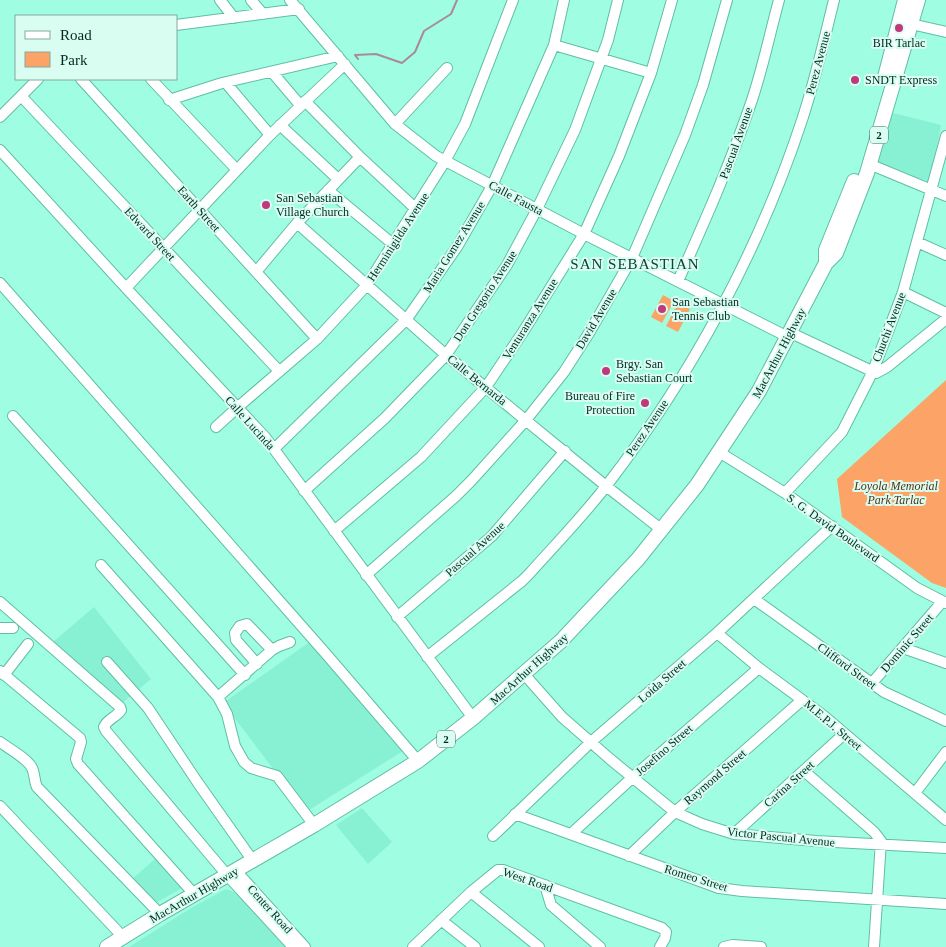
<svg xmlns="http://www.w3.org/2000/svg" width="946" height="947" font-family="'Times New Roman',serif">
	<rect width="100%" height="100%" fill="#9ffde1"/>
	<path fill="#88f1d4" d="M889,112L941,125L930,182L876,165Z
		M94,607L151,679L114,710L53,642Z
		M311,641L403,751L306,812L223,703Z
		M362,808L392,842L368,864L336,825Z
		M155,859L182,888L152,905L130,881Z
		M226,889L234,892L249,904L289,947H129L191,908Z"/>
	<path fill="#fca367" d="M663,295L674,301L662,323L651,317Z
		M678,303L690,309L678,332L666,326Z
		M946,380V588L932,583L842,517L837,479Z"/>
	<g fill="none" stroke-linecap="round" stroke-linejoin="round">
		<path stroke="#ab8a98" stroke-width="2" d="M358,59L355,55L376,54L402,63L415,52L424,31L451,14L457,0"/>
		<defs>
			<path id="minor" d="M220,0L234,18
				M251,0L263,14
				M290,0L395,124L436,156L584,234L788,337
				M911,24L946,32
				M176,25L299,9
				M554,45L651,73
				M272,72L300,105
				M81,79L317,339
				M151,79L237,170
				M226,83L270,135
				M22,97L279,371
				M169,100L222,83L338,56
				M0,117L38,79
				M395,124L447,68
				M280,125L338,179
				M0,150L126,288L265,437L473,718
				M360,157L416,209
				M869,164L946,196
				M328,190L394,245
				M297,223L446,355L606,486L662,530
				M917,242L946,255
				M256,272L297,223L360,157L305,101
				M678,281C705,221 731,162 752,100C763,67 770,33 779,0
				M0,283L327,655L418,761
				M126,288L270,135L345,64
				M903,292L946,313
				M791,333L876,373L887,367L946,319
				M13,416L245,675
				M216,427L238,407L317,339L367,285L445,161L465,124L513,0
				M274,449L406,320L457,247L492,186L554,45L564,0
				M719,452L785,493L917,588L946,603
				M304,491L385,418L446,355L507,265L537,209L575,130L608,40L618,0
				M785,493L842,432L873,371L903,292L946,136
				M334,531L421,457L486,387L523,332L584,234L619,156L651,73L672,0
				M101,565L218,697L227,714L235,746L244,762L251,768L277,776L314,825
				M366,575L456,496L472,480L526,420L564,372L589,333L632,258L685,135L703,85L727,0
				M754,599L884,692L946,721
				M0,602L120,707L121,710C117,717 107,719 104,727L106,731L227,875L293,947
				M397,617L492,536L565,451
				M0,628H13
				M717,633L759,668L824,716L946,820
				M903,648L946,663
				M427,657L522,581L530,573C556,544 584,515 607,485C691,376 759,251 802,120C815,81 824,40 834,0
				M107,662L148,708L198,783L253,861
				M257,664L236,640L235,633L240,626L247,624L272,650
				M0,671L80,738L81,742L76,759L78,764L194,894
				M524,674L562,717L610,759L675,812L702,824L734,834L816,841L946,848
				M4,675L28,644
				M872,683L942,602
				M218,697L272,650L279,646L290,642
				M0,742C8,748 28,759 32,768C35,774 34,781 37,787L160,914
				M804,771L874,832L881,841L874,947
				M915,793L946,752
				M0,806L123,937
				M515,814L719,888L742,891L946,904
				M571,834L633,777L759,668
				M734,834L844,734
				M493,836L591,742L717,633L832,526
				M629,856L675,812L802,700
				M236,871L305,947
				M545,885L551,905L600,947
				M471,892L539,947
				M441,920L475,947
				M413,947L471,892L498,870H503L662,928L666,932L665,938L660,947
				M724,947L733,945L761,947"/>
			<path id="highway" d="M885,77L905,0
				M826,263V250L854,181
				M107,947L160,914L314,825L418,761L473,718L561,641L638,559L697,485L759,391L826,263L836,253L867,173L918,0"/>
		</defs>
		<use href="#minor" stroke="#60bea5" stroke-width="12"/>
		<use href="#highway" stroke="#60bea5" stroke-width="16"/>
		<use href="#minor" stroke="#fff" stroke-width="10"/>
		<use href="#highway" stroke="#fff" stroke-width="14"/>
	</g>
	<g fill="#bf397c" stroke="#dafdf2" stroke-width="2">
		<circle cx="899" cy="28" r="5"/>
		<circle cx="855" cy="80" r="5"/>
		<circle cx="266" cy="205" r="5"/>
		<circle cx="662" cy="309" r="5"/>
		<circle cx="606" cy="371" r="5"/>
		<circle cx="645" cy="403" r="5"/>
	</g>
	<g text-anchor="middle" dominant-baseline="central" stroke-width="4" stroke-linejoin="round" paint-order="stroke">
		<g fill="#dafdf2" stroke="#41695f" stroke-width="1">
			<rect x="870" y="126.5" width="18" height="17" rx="4"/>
			<rect x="437" y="730.5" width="18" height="17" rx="4"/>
		</g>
		<g font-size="11" font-weight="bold" fill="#002a20">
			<text x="879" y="135">2</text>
			<text x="446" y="739">2</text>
		</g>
		<g font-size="12" fill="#002a20" stroke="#dafdf2" text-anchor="start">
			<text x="899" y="43" text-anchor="middle">BIR Tarlac</text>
			<text x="865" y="80">SNDT Express</text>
			<text x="276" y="198">San Sebastian<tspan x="276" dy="14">Village Church</tspan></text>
			<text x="672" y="302">San Sebastian<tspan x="672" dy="14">Tennis Club</tspan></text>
			<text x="616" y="364">Brgy. San<tspan x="616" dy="14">Sebastian Court</tspan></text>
			<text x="635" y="396" text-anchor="end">Bureau of Fire<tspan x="635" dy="14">Protection</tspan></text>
		</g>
		<g font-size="12" fill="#002a20" stroke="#dafdf2">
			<text transform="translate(818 63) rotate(-75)">Perez Avenue</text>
			<text transform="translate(736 143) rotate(-70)">Pascual Avenue</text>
			<text transform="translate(516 198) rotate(28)">Calle Fausta</text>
			<text transform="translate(199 209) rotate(48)">Earth Street</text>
			<text transform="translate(150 234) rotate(47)">Edward Street</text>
			<text transform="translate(398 237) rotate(-57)">Herminigilda Avenue</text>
			<text transform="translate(454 247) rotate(-58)">Maria Gomez Avenue</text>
			<text transform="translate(485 296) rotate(-57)">Don Gregorio Avenue</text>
			<text transform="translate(530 319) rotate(-58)">Venturanza Avenue</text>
			<text transform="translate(596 319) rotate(-59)">David Avenue</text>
			<text transform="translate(889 327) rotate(-69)">Chuchi Avenue</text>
			<text transform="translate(779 353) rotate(-62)">MacArthur Highway</text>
			<text transform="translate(477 380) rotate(39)">Calle Bernarda</text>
			<text transform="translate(250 423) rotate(48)">Calle Lucinda</text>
			<text transform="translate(647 428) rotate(-56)">Perez Avenue</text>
			<text transform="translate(833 528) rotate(35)">S. G. David Boulevard</text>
			<text transform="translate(475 549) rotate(-42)">Pascual Avenue</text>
			<text transform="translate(907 643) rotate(-49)">Dominic Street</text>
			<text transform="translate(847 666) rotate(36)">Clifford Street</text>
			<text transform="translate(529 669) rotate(-42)">MacArthur Highway</text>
			<text transform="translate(662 681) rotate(-41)">Loida Street</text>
			<text transform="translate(833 725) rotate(40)">M.E.P.J. Street</text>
			<text transform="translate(664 750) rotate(-41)">Josefino Street</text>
			<text transform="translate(715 777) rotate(-41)">Raymond Street</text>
			<text transform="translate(789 784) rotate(-42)">Carina Street</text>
			<text transform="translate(781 837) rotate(6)">Victor Pascual Avenue</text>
			<text transform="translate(696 878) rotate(17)">Romeo Street</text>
			<text transform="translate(528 880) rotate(19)">West Road</text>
			<text transform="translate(194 895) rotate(-30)">MacArthur Highway</text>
			<text transform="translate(270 909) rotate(48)">Center Road</text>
		</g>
		<g font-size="12" font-style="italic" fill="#553016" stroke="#dafdf2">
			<text x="896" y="486">Loyola Memorial<tspan x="896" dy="14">Park Tarlac</tspan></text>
		</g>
		<g font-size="15" letter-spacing="1" fill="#0c4235" stroke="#dafdf2">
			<text x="635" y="264">SAN SEBASTIAN</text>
		</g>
	</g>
	<rect x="15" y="15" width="162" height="65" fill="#dafdf2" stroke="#83a99e"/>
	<rect x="25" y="31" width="25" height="8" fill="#ffffff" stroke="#83a99e"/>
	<text x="60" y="40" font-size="15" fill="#002a20">Road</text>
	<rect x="25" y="52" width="25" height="15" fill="#fca367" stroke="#83a99e"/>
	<text x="60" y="65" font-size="15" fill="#002a20">Park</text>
</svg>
